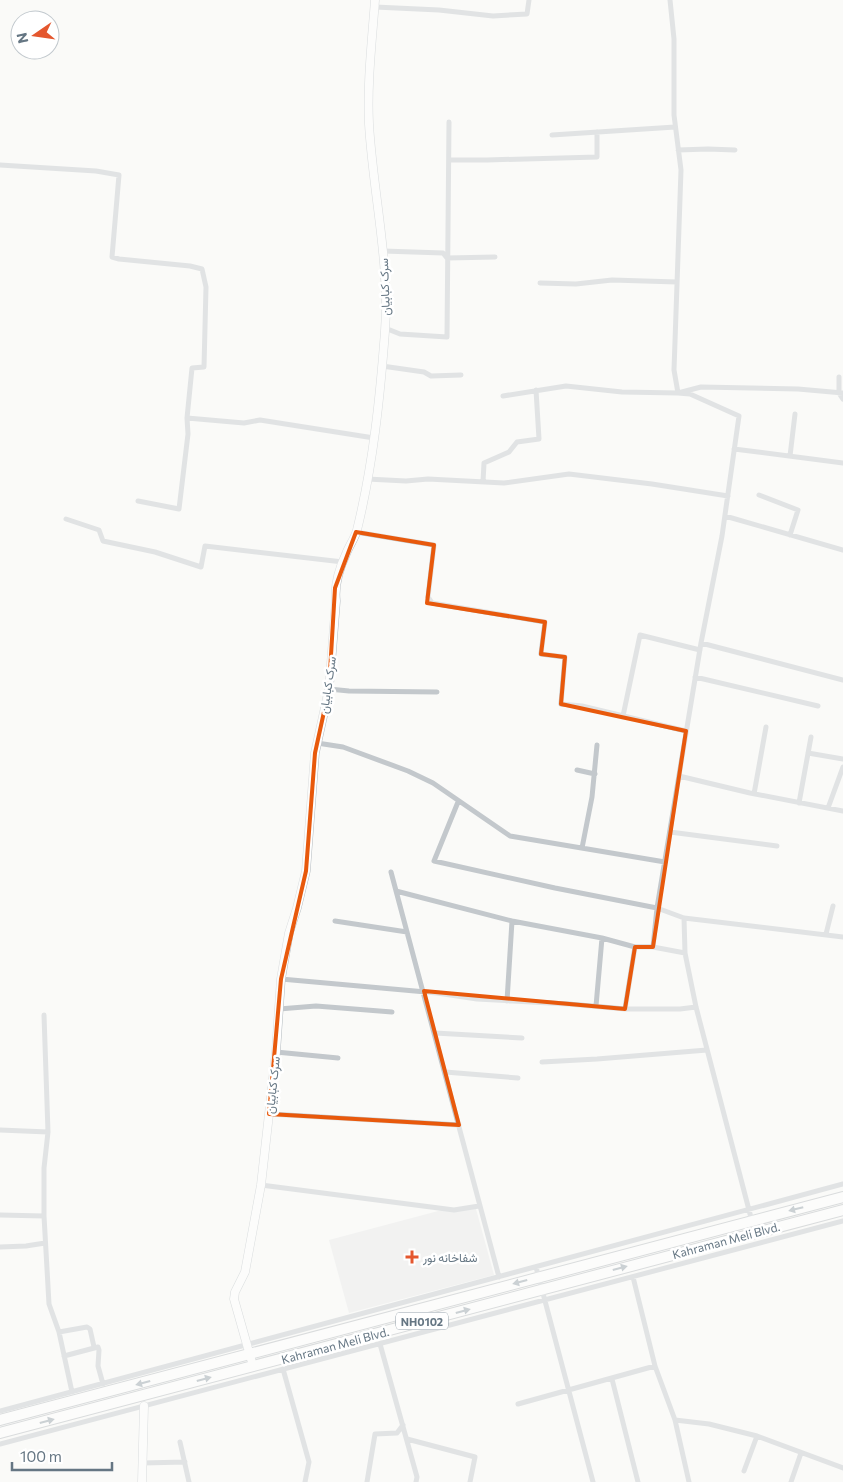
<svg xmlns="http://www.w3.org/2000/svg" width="843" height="1482" font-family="Commissioner,Vazirmatn,sans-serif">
	<rect width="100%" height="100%" fill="#fafaf8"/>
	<path fill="#e8e9e9" d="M476,1209L494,1275L349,1313L329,1240L442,1210Z"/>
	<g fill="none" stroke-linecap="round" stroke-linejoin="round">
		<defs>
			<path id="secondary" d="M253,1366L234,1299L235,1292L245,1272L261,1185L276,1052L281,979L289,933L297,908L306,871L315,753L329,689L336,601C334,584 339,569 346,554C349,546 355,538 357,530C373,465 380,398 385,331C390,262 373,193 369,124C367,83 372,41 375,0
				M142,1482L144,1406"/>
			<path id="highway" d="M0,1420L843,1197
				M0,1433L843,1210"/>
		</defs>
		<use href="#secondary" stroke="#b3babf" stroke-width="9"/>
		<use href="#highway" stroke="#b4b9bd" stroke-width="12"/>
		<path stroke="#c3c8cc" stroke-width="5" d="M375,7L439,10L493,16L527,14L529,0
			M552,135L675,127
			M678,150L708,149L735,150
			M449,160H487L597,157V132
			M0,165L96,171L119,175L112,257L119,259L190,266L202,269L206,287L204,367L192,368L187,418
			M383,251L443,253L447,258L495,257
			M540,283L576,284L612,280L677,282
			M385,328L400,334L447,337L449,122
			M382,366L424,372L431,376L461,375
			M839,377V393L843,399
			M503,396L566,386L622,392L678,393L701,387L798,389L843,393
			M734,449L843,463
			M790,456L795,414
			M367,479L406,481L428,479L504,483L569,474L652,484L728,496
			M483,482L484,463L509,452L517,442L539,439L536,390
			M759,495L798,510L790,535
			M138,501L179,509L188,434L187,418L244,423L260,420L374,438
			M725,516L843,550
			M66,519L99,530L103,541L155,552L201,567L205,546L343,562
			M356,532L434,545L428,597L432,603L545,622L541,654L565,657L561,704L582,706L686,731
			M701,643L843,680
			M695,677L818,706
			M329,689L349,691L437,692
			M623,716L640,635L700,650
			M317,743L343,747L408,771L433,783L510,836L665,862
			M808,753L843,759
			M577,770L595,774
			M679,776L750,793L843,811
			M754,794L766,727
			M458,802L434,861L555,888L657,908L684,918L843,937
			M799,803L811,737
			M828,808L843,767
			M670,832L777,846
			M582,848L592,797L597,745
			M391,872L499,1277
			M396,891L512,921L602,938L635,947H653L685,953
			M684,918L685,953L696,1007L755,1233
			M335,921L407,932
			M826,934L833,906
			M653,947L657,908L701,643L722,536L739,416L690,394L678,393L674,370L681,170L674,115V39L670,0
			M281,979L437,993L477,999L568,1004L625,1009H680L696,1007
			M507,1001L512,921
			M596,1006L602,938
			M279,1009L316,1006L392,1012
			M625,1009L635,947
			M44,1015L48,1132L44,1168V1216L49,1304L59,1332L72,1392
			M435,1033L522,1038
			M276,1052L338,1058
			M542,1062L597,1059L707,1050
			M445,1072L518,1078
			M269,1114L459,1125
			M0,1130L48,1132
			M261,1185L454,1210L479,1206
			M0,1215L44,1216
			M0,1247L26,1246L45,1243
			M536,1267L593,1482
			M633,1277L655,1366L675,1420L689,1482
			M59,1332L87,1327L90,1329L94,1347
			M380,1344L417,1477L416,1482
			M64,1356L98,1347L99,1350L98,1366L103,1384
			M283,1369L309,1462L305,1482
			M612,1379L638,1482
			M518,1404L655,1366
			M0,1411L843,1184
			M675,1420L709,1424L757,1436L843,1468
			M407,1439L475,1457L470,1482
			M180,1442L189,1482
			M0,1444L843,1221
			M143,1463L185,1462
			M744,1471L757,1436
			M367,1482L375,1434L397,1433L403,1425
			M791,1482L801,1453"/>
		<use href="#secondary" stroke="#fff" stroke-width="8"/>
		<use href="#highway" stroke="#fff" stroke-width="10"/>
	</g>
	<defs><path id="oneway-solid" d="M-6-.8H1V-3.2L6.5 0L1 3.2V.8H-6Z" transform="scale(1.25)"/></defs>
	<g fill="#939fa8">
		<use href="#oneway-solid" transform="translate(796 1209) rotate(166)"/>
		<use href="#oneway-solid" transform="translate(620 1268) rotate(-15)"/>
		<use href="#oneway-solid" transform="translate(520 1282) rotate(165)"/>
		<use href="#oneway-solid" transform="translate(463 1311) rotate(-15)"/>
		<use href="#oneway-solid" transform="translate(204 1379) rotate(-15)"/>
		<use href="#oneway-solid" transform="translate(143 1383) rotate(165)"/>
		<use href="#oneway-solid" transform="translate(47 1421) rotate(-15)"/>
	</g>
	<path d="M0 0H843V1482H0ZM356,532L434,545L427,603L545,622L541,654L565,657L561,704L686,731L653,947H635L625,1009L424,991L459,1125L269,1114L281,979L306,871L315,753L329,689L335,588Z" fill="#fafaf8" fill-opacity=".55" fill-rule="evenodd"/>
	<path fill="none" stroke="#e8590c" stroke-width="4" stroke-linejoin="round" d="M356,532L434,545L427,603L545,622L541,654L565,657L561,704L686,731L653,947H635L625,1009L424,991L459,1125L269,1114L281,979L306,871L315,753L329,689L335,588Z"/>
	<path fill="#e4572e" stroke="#fff" stroke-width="2" d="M409.5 1249.5h5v5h5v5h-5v5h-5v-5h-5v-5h5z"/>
	<g text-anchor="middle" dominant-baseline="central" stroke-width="5" stroke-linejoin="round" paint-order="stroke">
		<rect fill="#fff" stroke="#939fa8" stroke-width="1" x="396" y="1312.5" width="52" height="17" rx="4"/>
		<g font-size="11" font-weight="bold" fill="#657683">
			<text x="422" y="1321">NH0102</text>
		</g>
		<g font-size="12" fill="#657683" stroke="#fff">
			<text transform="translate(384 287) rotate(-92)">سرک کبابیان</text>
			<text transform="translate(327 685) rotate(-82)">سرک کبابیان</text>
			<text transform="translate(272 1085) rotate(-84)">سرک کبابیان</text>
			<text transform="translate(726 1240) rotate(-15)">Kahraman Meli Blvd.</text>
			<text transform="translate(335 1345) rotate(-15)">Kahraman Meli Blvd.</text>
		</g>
		<g font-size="12" fill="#657683" stroke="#fff" text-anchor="start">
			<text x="423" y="1257">شفاخانه نور</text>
		</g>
	</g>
	<g transform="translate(35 35) rotate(257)"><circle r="24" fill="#ffffff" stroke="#c1c8cd"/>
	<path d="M0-4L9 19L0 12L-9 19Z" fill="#e4572e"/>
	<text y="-8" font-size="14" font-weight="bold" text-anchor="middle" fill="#657683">N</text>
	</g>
	<path d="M12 1462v8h100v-8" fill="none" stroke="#657683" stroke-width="2.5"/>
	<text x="20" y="1462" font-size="15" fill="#657683" stroke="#ffffff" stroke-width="4" paint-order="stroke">100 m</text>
</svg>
